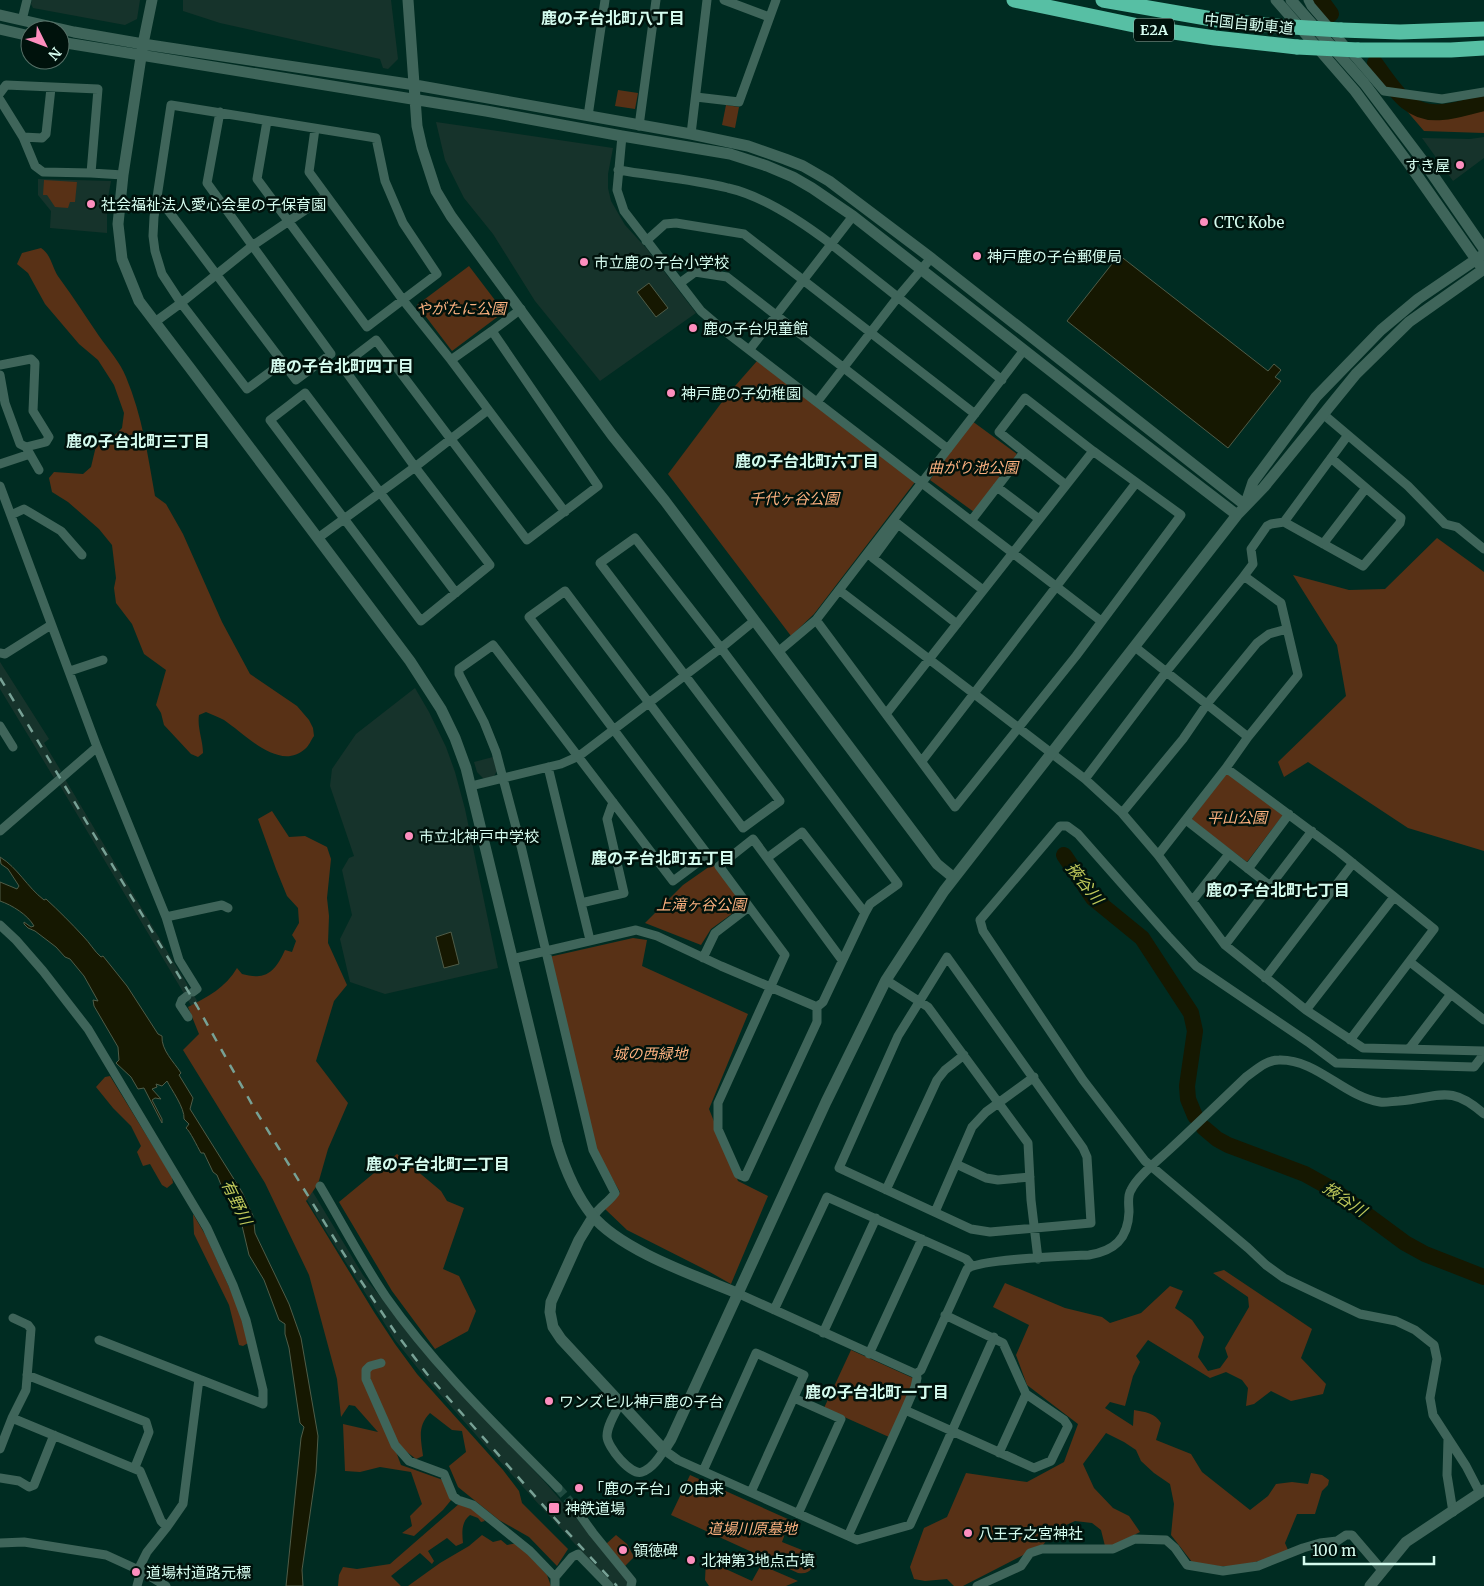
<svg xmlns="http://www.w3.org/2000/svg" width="1484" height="1586" font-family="Merriweather,'Noto Sans JP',serif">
	<rect width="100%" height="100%" fill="#002c22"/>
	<path fill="#16332b" d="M32,0H140L137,19L125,25L33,8L31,4Z
		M183,0H391L398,59L388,69L383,68L380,59L220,23L183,11Z
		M436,122L613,148L608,174V188L611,201L625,225L647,249L696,313L600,381L535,301L493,234L464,198L445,160Z
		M1484,137V158L1453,181L1422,138L1470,139Z
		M38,179L111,181L107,203V233L50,228L51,211L38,195Z
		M0,662L49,739L44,743L61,771L54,778L0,689Z
		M415,688L429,712L446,747L455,772L465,809L498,968L385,994L350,982L340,939L352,915L342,870L349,858L354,856L330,786L332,769L356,734Z
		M493,757L497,771L494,776L484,779L477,772L474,762Z
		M65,779L164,946L363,1275L439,1371L544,1481L628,1578L629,1586H613L484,1444L424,1376L395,1340L319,1220L59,784Z"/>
	<path fill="#583116" d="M618,90L638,93L635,109L615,106Z
		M1484,100V133L1424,131L1400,103L1450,106Z
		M726,105L739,107L735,128L722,125Z
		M44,180L77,182L75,202H70L68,208L55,207L47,195H43Z
		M41,248C52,255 52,269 60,279C74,298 86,317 99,336C109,350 120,362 126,377C142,415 148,456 155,496L166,504L183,534L222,622L250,674L297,706L309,720L313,728L314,736C311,740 309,746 305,749C279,772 245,734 224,720C219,717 212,715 206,712L199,715C197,728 203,740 203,753L198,757L191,754L164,725L161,713L156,705L166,670L144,654L132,624L116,603L114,588L116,578L112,545L99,529L68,502L52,492L49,478L54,472L83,474L91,467L96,446L102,440L111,439L122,428L124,413L114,385L98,360L79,344L45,304L28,273L17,264L22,253Z
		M469,266L504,312L452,351L417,305Z
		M757,361L915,482L814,614L791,636L668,474L728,394Z
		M972,421L1017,454L974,512L930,480Z
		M1437,538L1484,572V851L1408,828L1308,762L1284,777L1278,762L1346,696L1337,645L1293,575L1349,590L1385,589Z
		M1227,772L1283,815L1247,862L1191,820Z
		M272,811L289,837L305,836L327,847L331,859L327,898L329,916L328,943L347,985L334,1001L316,1061L348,1103L328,1149L318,1184L306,1201L374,1312L395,1344L417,1374L503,1470L519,1491L522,1503L568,1549L557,1566L529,1537L499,1520L458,1487L449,1466L466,1452L462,1431L452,1430L430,1413C417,1426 421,1439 423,1456L416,1459L403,1449H395L401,1465L443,1480L452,1499L443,1510L414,1536L402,1533L412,1526L410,1516L422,1504L411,1472L380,1467L360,1472L345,1471L343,1424L378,1432L355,1406L349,1405L341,1417L337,1379L309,1275L265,1183L183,1050L199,1034L188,1007C208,997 226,987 237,968L242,974C247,975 254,977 259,976C273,975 280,961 285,950L292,952L296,941L292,935L299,923L298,908L287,896L276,869L258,819Z
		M713,864L744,905L711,929L701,945L645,923L683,885Z
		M633,938L647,940L642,966L748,1014L709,1109L738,1181L768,1196L731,1284L708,1271L627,1230L605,1209L620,1192L595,1149L549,957Z
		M110,1076L172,1177L173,1183L167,1188L162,1185L150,1164L143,1166L137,1152L141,1146L131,1126L113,1108L96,1087L105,1077Z
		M397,1154L441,1191L447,1201L464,1208L443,1269L459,1276L476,1311L468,1331L435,1349L392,1291L339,1202Z
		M193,1214L206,1236L239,1309L248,1343L243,1346L239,1345L229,1305L194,1234Z
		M1224,1270L1312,1329L1301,1358L1326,1384L1323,1394L1291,1401L1271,1391L1254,1404L1246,1406L1248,1388L1242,1380L1226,1372L1210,1378L1148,1340L1136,1356L1140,1362L1133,1376L1125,1406L1110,1402L1105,1408L1133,1426L1134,1410C1145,1412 1155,1413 1161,1423L1156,1440L1191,1454L1202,1472L1250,1510L1268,1496L1276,1484L1292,1482L1308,1484L1311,1473L1322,1475L1329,1480L1328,1485L1322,1491L1315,1514H1297L1285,1543L1288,1550C1271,1559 1239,1568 1219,1566C1210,1566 1201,1563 1192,1562L1171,1535L1174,1504L1170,1484L1154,1473L1141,1461L1136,1450L1124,1442L1106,1433L1083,1464L1094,1488L1113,1508L1129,1516L1140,1532L1112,1546H1105L1101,1530L1092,1523L1075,1521L1055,1530L1043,1545L963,1586H954L947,1579L925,1581L914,1579L910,1567L924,1528L947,1517L966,1473L1027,1482L1064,1462L1078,1424L1027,1385L1016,1355L1029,1325L993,1307L1005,1283L1065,1308L1102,1317L1110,1323L1141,1313L1170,1286L1183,1291L1175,1308L1192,1320L1204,1337L1198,1357L1208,1371L1220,1368L1228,1357L1225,1348L1249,1307L1248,1297L1213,1273Z
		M851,1350L915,1379L889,1437L824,1408Z
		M690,1475L790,1520L782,1542L817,1556C813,1567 811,1575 798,1573L671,1515Z
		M460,1503L474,1508L485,1521L481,1522L478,1518L470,1515C461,1522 462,1533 463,1543L456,1546L447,1538L428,1551L434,1561L432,1564L420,1553L391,1576L401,1586H338L339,1575L343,1567L357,1569L390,1564Z
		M482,1535L493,1542L501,1540L507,1545L518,1543L547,1575L551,1586H408L440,1563L469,1546Z
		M616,1535L627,1544L634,1557L625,1566L606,1544Z
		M706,1560L752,1581L761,1565L798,1581L786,1586H709L705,1580Z"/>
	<path fill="#161801" stroke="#4f5c48" d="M1119,255L1268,371L1274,364L1281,370L1275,377L1281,381L1228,448L1067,321Z
		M649,283L668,308L656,317L637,292Z
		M0,857C18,868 27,887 44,900L46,899C59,911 71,923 83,936C90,943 94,951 101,957L103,956L127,986L158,1034L162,1036C161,1050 174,1062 181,1073L179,1075L193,1098L190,1109L242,1192L253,1216L252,1220L254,1223L255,1233L289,1304L301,1338L318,1436L316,1472L302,1570L303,1586H286L301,1438L304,1427L300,1423L289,1348L285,1334V1324L279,1320L264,1280L249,1255L240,1217L224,1192L217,1175L213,1172L204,1153H201C197,1146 190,1131 186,1128L189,1124L184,1119C185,1108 171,1089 167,1081L162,1086L156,1084L157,1087L152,1089L161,1099L155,1098L152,1100L162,1119V1123L144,1088L138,1089L131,1077L116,1063L119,1060L118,1047L94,1006L93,1000L98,1001L84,976L70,959L65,957L56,947L35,931L28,928L24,924V922L31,927L34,926C28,915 12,905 0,901V882L17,889L19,886L8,869L1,864Z
		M451,932L459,964L444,968L436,937Z"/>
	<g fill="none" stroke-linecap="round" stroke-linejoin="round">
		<path stroke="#161801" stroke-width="16" d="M1321,0L1331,14
			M1375,63C1393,87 1408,116 1442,112C1456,111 1470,106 1484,103
			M1064,855L1093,898L1142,938L1191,1013L1195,1031L1187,1086L1188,1099L1195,1116
			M1204,1128L1217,1139L1228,1145L1305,1174L1332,1189L1405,1243L1425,1254L1484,1277"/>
		<path stroke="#204b41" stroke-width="9" stroke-dasharray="9 4.5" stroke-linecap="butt" d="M558,1488L572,1504"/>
		<path stroke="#3f655a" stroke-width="9" d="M724,0L769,17
			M1308,0L1311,6L1384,91L1442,99L1484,92
			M22,20L27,0
			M0,93L6,85L98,89L91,173
			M696,97L739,102L776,0
			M0,100L23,137L35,166L43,172L91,173L123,175
			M588,116L605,0
			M267,121L257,179L367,327L437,274L403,223L385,181L376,138L171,105L154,217L153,236L155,251L162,274L181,303L247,389L282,363
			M639,126L656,0
			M315,129L309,172L403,300L451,360L565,512
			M691,134L707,0
			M622,136L617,190L624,211L701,311L722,329L1101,621
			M23,137L42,138L46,134L51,88
			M618,170C654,176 692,179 728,188C764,196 802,222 831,244L1002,380
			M158,197L296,380L331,354L207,183L220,112
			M646,241L665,224L676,223L744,234L975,414
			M680,283L695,272L727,277L948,449
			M155,322L181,303L252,246L326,196
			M750,349L853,216
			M451,360L492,331L521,309
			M0,365L31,359L35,363L33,411L49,437L46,442L26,447L20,444L5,403L0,375
			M817,402L898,297L931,258
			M1323,414L1408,486L1445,524L1457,527L1484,549
			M27,449L39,470
			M1024,452L1066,485
			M0,464L30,454
			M0,486L97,747L166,917L222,905L228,908
			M997,487L1039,519
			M11,515L24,509L61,531L82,555
			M1284,522L1363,566L1400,523L1401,518L1331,458
			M318,538L415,467L488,410
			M1323,544L1366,488
			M1244,576L1253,564L1251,549L1267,526L1271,524L1284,522L1348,435
			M839,590L1085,779L1122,813L1183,739L1207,704L1257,643L1269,634L1287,629
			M456,593L305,393L270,420L421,621L490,565L415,467L342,366L376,340L527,540L598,486L492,331
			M816,620L955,807L1076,656L1181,515L1093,451L1025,398L999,432L1024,452L971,521
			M957,624L873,558L898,524L983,590
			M778,652L816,620L1024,350
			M0,653L5,654L51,625
			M70,671L103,660
			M886,714L1093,451
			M0,726L13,747
			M922,761L1136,483
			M548,767L590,940
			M1226,768L1339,852L1434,929L1350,1040
			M1085,779L1166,672L1244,576L1281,603L1298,675L1248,737L1135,647
			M471,786L561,764L579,756L721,648L754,621
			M1122,813L1158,855L1225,945L1306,1010L1363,1048L1484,1051
			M1186,820L1270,886
			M0,831L97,747
			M1158,855L1226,768L1248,737
			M767,858L802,832L865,913
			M1248,869L1289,814
			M1193,900L1229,854
			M581,903L624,893L607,819L613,802
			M166,917L179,960L197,989L193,992
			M0,925L16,940L43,971L88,1029L207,1228L233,1285L246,1320L263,1390V1404L99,1340
			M1225,945L1312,831
			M947,957L1083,1148L1087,1157L1091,1223L990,1232L971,1229L839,1168L898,1036Z
			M703,958L715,933L749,907
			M512,959L636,930L657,936L721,966L817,1007
			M1410,962L1484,1020
			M1265,978L1353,863
			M886,980L928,1007L1028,1143L1031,1200L1038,1259
			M187,996L182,1000L180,1005L188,1017
			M1306,1010L1394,897
			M1409,1049L1451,994
			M956,1164L986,1178L998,1180L1030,1177
			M320,1186C342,1223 362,1262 386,1297C436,1368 498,1427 558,1488
			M886,1190L937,1080L945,1070L964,1055
			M935,1212L972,1127L986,1112L1034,1077
			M593,1217C599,1207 609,1202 615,1193L593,1150L521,846L496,752L484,722L459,674V669L493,645L673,881L708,855L529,617L565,591L743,828L780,801L600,563L635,538L721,648L898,884L870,904L865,913L823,1002L817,1007V1022L745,1177L738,1174L718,1129V1103L785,955L719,866L753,839L842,960
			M737,1293L916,1374
			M774,1310L827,1197L966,1259L971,1265
			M13,1318L28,1325L31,1329L26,1390L12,1418L140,1471L161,1521L167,1527
			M823,1333L876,1218
			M869,1354L922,1239
			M381,1363L370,1366L366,1370V1379L395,1445L409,1461L444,1474L453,1496L458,1500L473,1505L530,1551L555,1577
			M916,1374L921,1370L967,1269C978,1259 1069,1256 1089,1255C1114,1251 1128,1239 1129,1212C1129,1205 1127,1196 1131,1190C1137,1177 1157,1161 1168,1151C1194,1127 1220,1102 1246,1077C1256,1070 1266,1060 1279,1060C1317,1059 1343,1096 1380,1102C1386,1103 1393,1101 1399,1101C1439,1098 1449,1083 1484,1114
			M27,1375L146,1422L149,1432L135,1467
			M794,1398L841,1419L798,1514
			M620,1404C615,1413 607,1426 607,1436C607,1447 631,1476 642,1472C652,1469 659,1458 664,1450L678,1460L857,1540L910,1525L994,1337
			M905,1410L1034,1468L1051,1461L1068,1426L1064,1420L1026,1394L1003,1343L945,1315
			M1448,1439L1447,1475L1453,1512
			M0,1449L12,1418
			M999,1453L1026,1394
			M703,1471L756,1353L804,1375L751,1492
			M0,1478L19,1481L29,1487L34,1485L54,1435
			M1480,1493L1466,1466L1433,1415L1430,1398L1437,1359L1434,1345L1415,1330L1396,1321L1360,1314L1284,1278L1266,1265L1248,1248L1145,1161L1083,1080L983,931L980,920L1060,826H1067L1078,834L1168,936L1196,966L1308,1042L1336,1063L1474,1067L1484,1054
			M572,1504L593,1533L632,1581L631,1586
			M848,1536L905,1410L915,1387L917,1378L916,1374
			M0,1543L24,1542L106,1555L141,1571L166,1586
			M137,1586L141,1571L140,1566L147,1552L167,1527L183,1504L199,1379
			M555,1586V1577L572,1557L578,1554L609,1586
			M977,1586L1021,1566L1030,1553L1042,1549H1113L1135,1539L1166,1540L1175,1548L1187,1565L1223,1571L1258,1566L1303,1548L1320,1543L1337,1541L1346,1535H1352L1382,1570"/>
		<path stroke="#3f655a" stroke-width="11" d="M152,0L143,44L123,175L118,224L122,259L139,301L190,368L410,661L441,709L455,738L466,768L557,1143C565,1169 575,1194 592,1215C620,1250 696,1276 737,1293
			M408,0L417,126L422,148L436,191L451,216L612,435L665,501L937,864L954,878
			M1276,0L1355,91L1409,164L1480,265
			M1291,0L1364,83L1426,165L1484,249
			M0,15L74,32L143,44L415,85L691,134L748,146L785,159L803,166L829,181L931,258L1245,505
			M0,29L30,36
			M60,42L486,111L622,136L730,154L767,166L793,177L812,188L853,216L1112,419L1237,515
			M1246,503L1253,482L1316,397L1381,330L1418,299L1484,254
			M593,1217L579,1240L551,1302L550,1312L553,1327L561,1339L664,1450L671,1439L826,1102L886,980L944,891L1237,515L1264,487L1356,374L1409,322L1484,269
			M1370,1586L1406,1542L1484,1490"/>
		<path stroke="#57bfa4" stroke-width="15" d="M1014,0L1153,29L1215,38L1297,47
			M1103,0L1218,20L1276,26
			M1341,30L1400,32L1484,29
			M1358,50H1451L1484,48"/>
		<path stroke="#77a195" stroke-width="2.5" stroke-dasharray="9 9" stroke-linecap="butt" d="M0,678L197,1006L254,1108L355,1272L395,1332L427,1374L549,1512L617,1586"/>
		<path stroke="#57bfa4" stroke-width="15" d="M1276,26L1341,30
			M1297,47L1358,50"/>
	</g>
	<g fill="#fd8ebe" stroke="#00120c" stroke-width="2">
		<circle cx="1460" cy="165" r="5"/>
		<circle cx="91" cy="204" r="5"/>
		<circle cx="1204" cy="222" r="5"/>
		<circle cx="977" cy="256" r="5"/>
		<circle cx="584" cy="262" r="5"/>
		<circle cx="693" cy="328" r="5"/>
		<circle cx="671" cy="393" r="5"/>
		<circle cx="409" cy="836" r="5"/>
		<circle cx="549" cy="1401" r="5"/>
		<circle cx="579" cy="1488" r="5"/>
		<rect x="548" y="1502" width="12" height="12" rx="2.5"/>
		<circle cx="968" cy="1533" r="5"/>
		<circle cx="623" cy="1550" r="5"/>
		<circle cx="691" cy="1560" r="5"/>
		<circle cx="136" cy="1572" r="5"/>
	</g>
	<g text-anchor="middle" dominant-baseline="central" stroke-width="5" stroke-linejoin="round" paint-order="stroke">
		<rect fill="#00120c" stroke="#95b6ab" stroke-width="1" x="1134" y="18.5" width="40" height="23" rx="4"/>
		<g font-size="14" font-weight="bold" fill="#d5fcef">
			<text x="1154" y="30">E2A</text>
		</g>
		<g font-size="15" fill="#d5fcef" stroke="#00120c">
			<text transform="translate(1249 24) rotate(6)">中国自動車道</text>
		</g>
		<g font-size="15" fill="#d5fcef" stroke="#00120c" text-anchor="start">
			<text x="1450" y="165" text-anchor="end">すき屋</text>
			<text x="101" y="204">社会福祉法人愛心会星の子保育園</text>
			<text x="1214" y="222">CTC Kobe</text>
			<text x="987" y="256">神戸鹿の子台郵便局</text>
			<text x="594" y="262">市立鹿の子台小学校</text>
			<text x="703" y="328">鹿の子台児童館</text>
			<text x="681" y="393">神戸鹿の子幼稚園</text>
			<text x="419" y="836">市立北神戸中学校</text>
			<text x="559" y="1401">ワンズヒル神戸鹿の子台</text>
			<text x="589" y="1488">「鹿の子台」の由来</text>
			<text x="565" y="1508">神鉄道場</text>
			<text x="978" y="1533">八王子之宮神社</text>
			<text x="633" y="1550">領徳碑</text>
			<text x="701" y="1560">北神第3地点古墳</text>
			<text x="146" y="1572">道場村道路元標</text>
		</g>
		<g font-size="15" font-style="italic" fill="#fbb07f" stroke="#00120c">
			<text x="461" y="308">やがたに公園</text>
			<text x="973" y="467">曲がり池公園</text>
			<text x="794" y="498">千代ヶ谷公園</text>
			<text x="1237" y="817">平山公園</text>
			<text x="701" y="904">上滝ヶ谷公園</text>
			<text x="650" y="1053">城の西緑地</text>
			<text x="752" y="1528">道場川原墓地</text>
		</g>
		<g font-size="16" font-weight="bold" fill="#d5fcef" stroke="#00120c">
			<text x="613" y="18">鹿の子台北町八丁目</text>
			<text x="342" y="366">鹿の子台北町四丁目</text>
			<text x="138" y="441">鹿の子台北町三丁目</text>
			<text x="807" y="461">鹿の子台北町六丁目</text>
			<text x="663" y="858">鹿の子台北町五丁目</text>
			<text x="1278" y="890">鹿の子台北町七丁目</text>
			<text x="438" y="1164">鹿の子台北町二丁目</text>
			<text x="877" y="1392">鹿の子台北町一丁目</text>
		</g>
		<g font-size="16" font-style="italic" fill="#bfc95a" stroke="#00120c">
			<text transform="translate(1085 883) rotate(52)">掖谷川</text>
			<text transform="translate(1345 1199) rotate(34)">掖谷川</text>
			<text transform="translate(237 1202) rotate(64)">有野川</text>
		</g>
	</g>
	<g transform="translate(45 45) rotate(132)"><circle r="24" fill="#00120c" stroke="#557067"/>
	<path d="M0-4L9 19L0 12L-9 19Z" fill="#fd8ebe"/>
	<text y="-8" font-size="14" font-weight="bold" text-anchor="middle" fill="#d5fcef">N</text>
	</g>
	<path d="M1304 1556v8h130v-8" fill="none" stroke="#d5fcef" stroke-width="2.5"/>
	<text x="1312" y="1556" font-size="15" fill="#d5fcef" stroke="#00120c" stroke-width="4" paint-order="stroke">100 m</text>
</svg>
